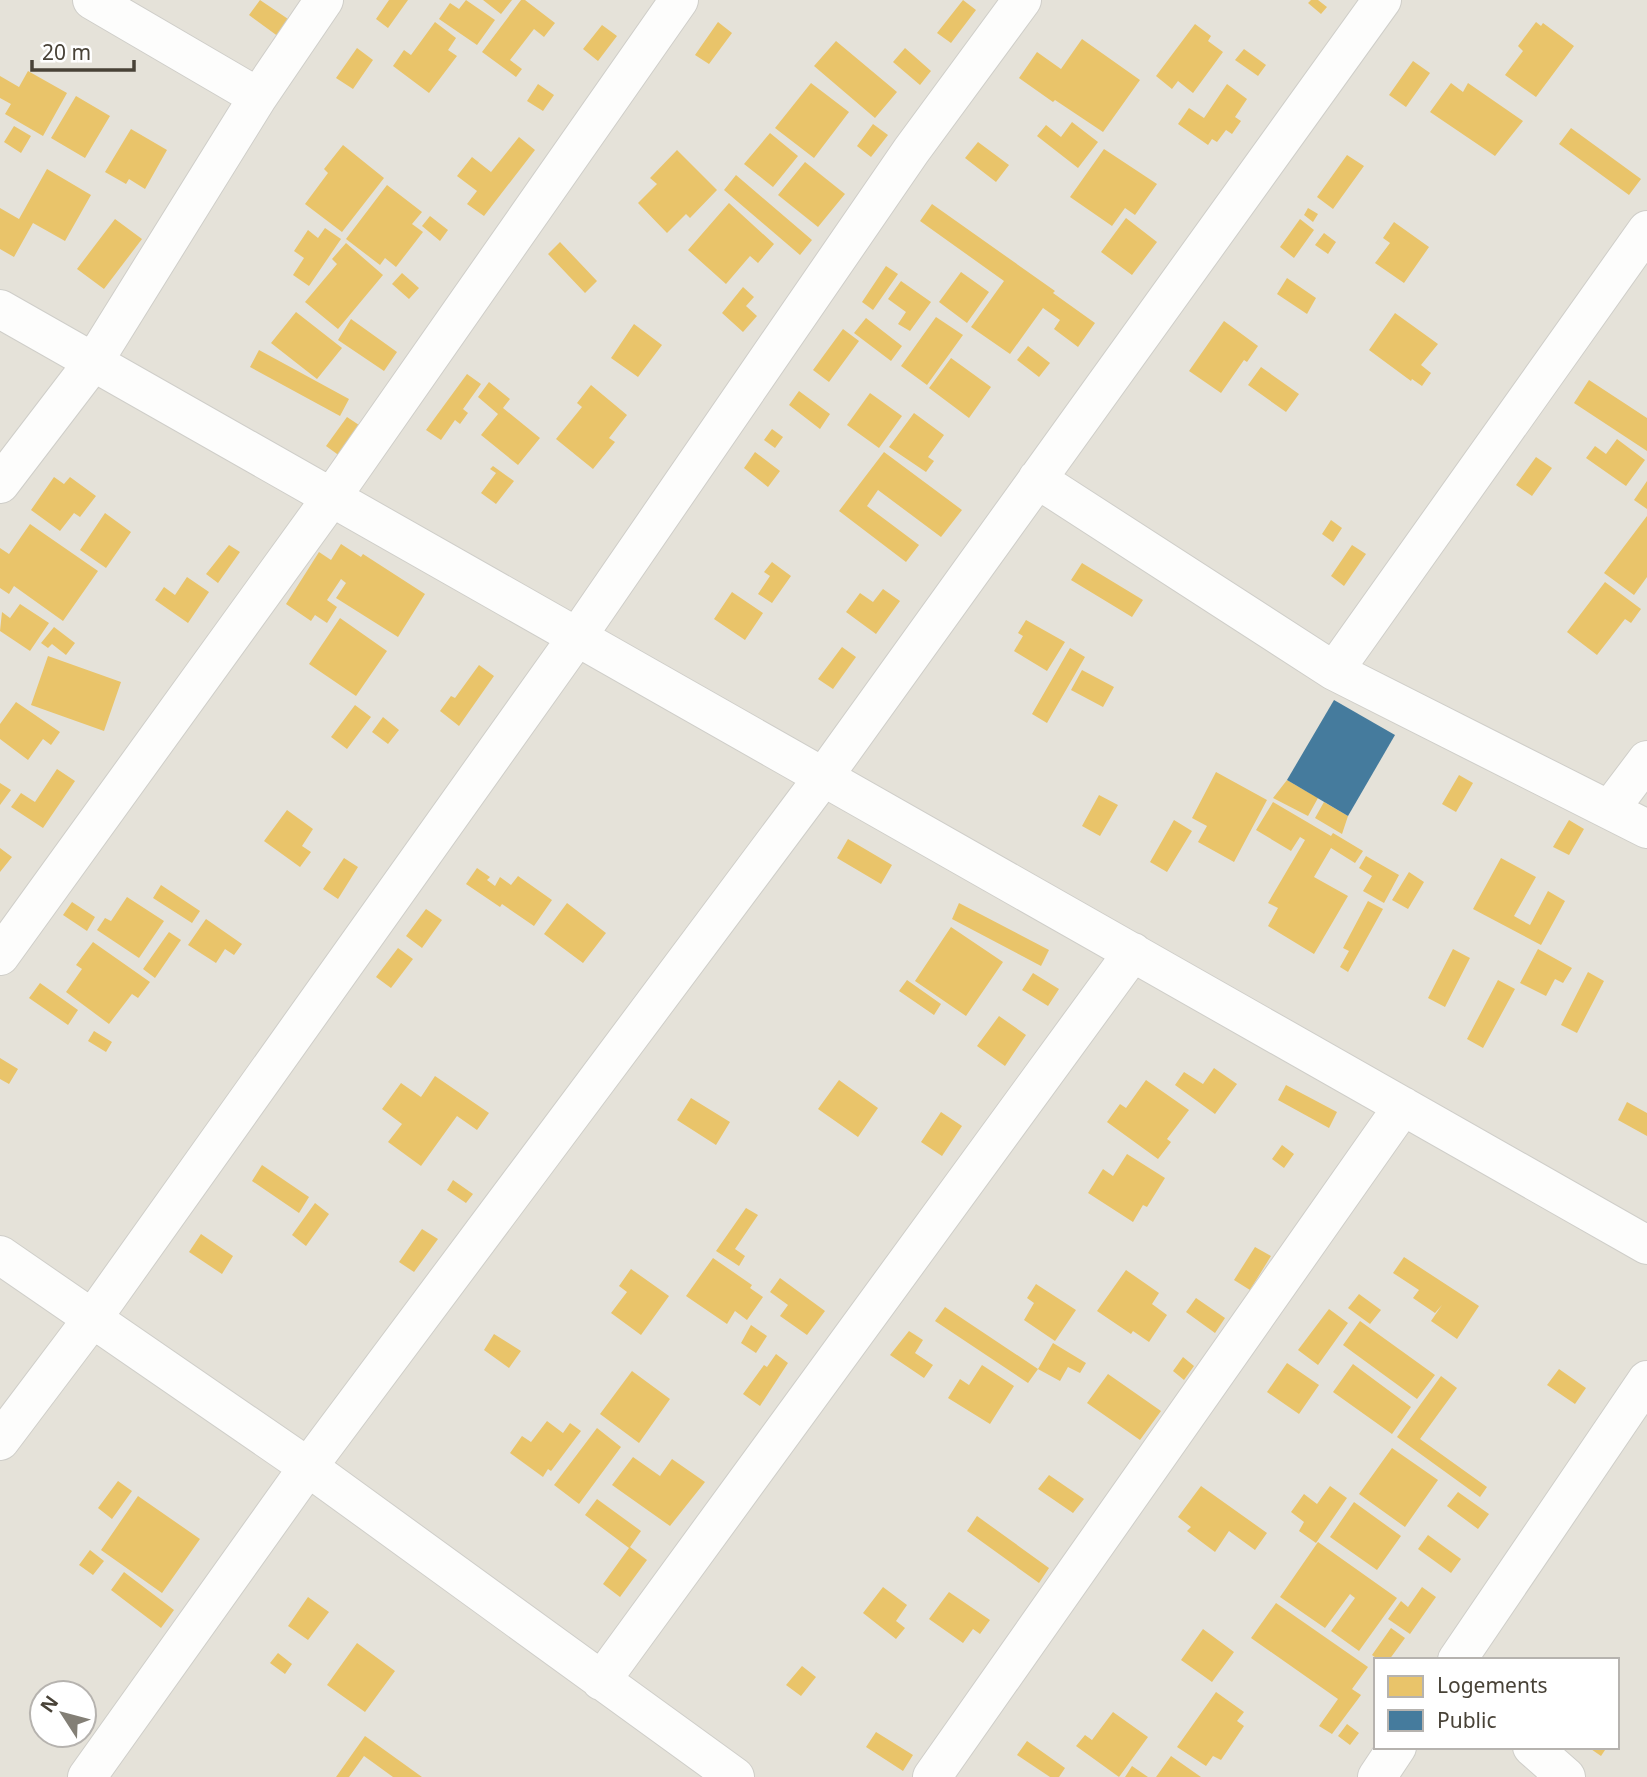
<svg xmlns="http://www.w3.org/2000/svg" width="1647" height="1777" font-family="'Noto Sans',sans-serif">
	<rect width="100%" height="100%" fill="#f1f0ec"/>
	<path fill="#e5e2d9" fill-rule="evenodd" d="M0,0H1647V1777H0ZM1376,1660H1617V1747H1376ZM42,1693H84V1735H42Z"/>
	<path fill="#e9c46a" d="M260,0L291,21L279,37L249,15Z
		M389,0H408L388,28L376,19Z
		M466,0L495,20L477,45L439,19L450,3L459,9Z
		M483,0H512L501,14Z
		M521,0H525L555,23L544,37L534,29L510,60L522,69L516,77L482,52Z
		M963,0L976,10L951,43L937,33Z
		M1311,0H1318L1327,7L1321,14L1308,3Z
		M435,22L456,38L448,50L457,56L429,93L393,66L404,50L411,55Z
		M718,22L732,33L709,64L695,55Z
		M1536,22L1541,26L1543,23L1574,46L1536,97L1505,75L1523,51L1518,46Z
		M1195,24L1211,36L1208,41L1223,52L1193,93L1178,81L1172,89L1156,76Z
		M602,25L617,36L598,61L583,49Z
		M1082,39L1140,80L1103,132L1055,100L1053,102L1019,78L1037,52L1061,69Z
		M836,41L897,92L875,118L814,66Z
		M357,48L373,60L353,89L336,78Z
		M905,48L931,71L920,85L893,62Z
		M1244,49L1266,65L1258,76L1235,60Z
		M1413,61L1430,73L1406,107L1389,95Z
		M28,71L67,93L43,136L5,114L11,104L0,98V76L19,87Z
		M811,83L849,112L814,158L775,128Z
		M1451,83L1463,92L1468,83L1523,121L1495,156L1430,112Z
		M538,84L554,95L543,111L527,101Z
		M1227,84L1247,99L1235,117L1241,121L1232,134L1226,130L1217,142L1212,139L1208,145L1178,124L1189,108L1204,118Z
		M76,96L110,116L85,158L51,138Z
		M1072,122L1098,142L1078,168L1037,136L1046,125L1061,137Z
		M873,124L888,135L871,157L857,146Z
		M14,126L31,136L21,153L4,142Z
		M1571,128L1641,179L1629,195L1559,144Z
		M131,129L167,150L145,189L129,179L126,184L105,172Z
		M770,133L798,156L773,187L744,164Z
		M519,137L535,150L484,216L467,204L477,191L457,176L472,157L491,172Z
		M978,142L1009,165L996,182L965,158Z
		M343,145L384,178L342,232L305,204L328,173L324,169Z
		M1104,149L1157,184L1135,215L1125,208L1112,226L1070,197Z
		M677,150L717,190L690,218L686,214L667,233L638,203L657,184L650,178Z
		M1347,155L1364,166L1333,209L1317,197Z
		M805,162L845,194L818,227L778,195Z
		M47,169L91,195L65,241L33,223L14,257L0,249V208L19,219Z
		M736,175L812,240L800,255L724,190Z
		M387,185L422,212L412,224L423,232L396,267L385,258L380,265L346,239Z
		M729,203L774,244L758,263L750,256L726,284L688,250Z
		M932,204L1055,291L1053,293L1095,323L1078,347L1054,329L1060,320L1043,308L1010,354L971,327L1004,281L920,221Z
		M1308,208L1318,214L1313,222L1304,215Z
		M430,216L448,230L440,241L422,226Z
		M1126,218L1157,242L1132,275L1101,252Z
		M115,219L142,239L104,289L77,269Z
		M1300,219L1314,230L1294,258L1280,247Z
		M1394,222L1429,247L1404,283L1375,263L1390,243L1383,238Z
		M325,228L341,239L309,286L293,275L304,258L294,251L308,230L318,238Z
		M1324,233L1336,242L1328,254L1315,245Z
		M560,242L597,281L585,293L548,254Z
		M346,243L383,275L338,329L305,302L337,264L332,259Z
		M886,266L898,274L873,310L862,302Z
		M961,272L989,292L967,323L939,302Z
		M402,273L419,288L409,299L392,284Z
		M1287,278L1316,298L1307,314L1277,294Z
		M901,281L931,302L910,331L898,324L906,312L888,299Z
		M743,287L754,297L746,306L757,316L743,332L722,313Z
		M296,312L342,348L317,379L271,343Z
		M1395,313L1438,344L1421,365L1431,373L1422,386L1412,379L1411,381L1369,350Z
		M936,317L963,335L927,385L901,366Z
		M866,318L902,346L891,361L854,333Z
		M351,319L397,352L384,371L338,340Z
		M1224,321L1258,346L1247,362L1244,360L1221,393L1189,371Z
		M634,324L662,345L638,377L611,358Z
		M843,329L859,341L829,382L813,370Z
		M1028,346L1050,363L1039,377L1017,360Z
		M259,350L349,399L340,416L250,367Z
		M951,358L991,387L969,418L929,388Z
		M1261,367L1299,394L1286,412L1248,385Z
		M467,374L481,384L463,409L468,413L460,424L455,420L441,440L426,430Z
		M1589,380L1647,418V451L1574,403Z
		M489,382L510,399L503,408L540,438L518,465L481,435L498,414L478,397Z
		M591,385L627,415L609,438L615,442L593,469L556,439L582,407L577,403Z
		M799,391L830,414L820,429L789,405Z
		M870,393L902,416L879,448L847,425Z
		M914,413L944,435L928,457L934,461L926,472L889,447Z
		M347,417L365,429L344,459L326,446Z
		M772,429L783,437L775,448L764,440Z
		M1617,439L1645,460L1626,486L1586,458L1595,446L1606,454Z
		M755,452L780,471L768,487L744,468Z
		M884,452L962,510L941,537L878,490L867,506L919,545L906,562L839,511Z
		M1536,457L1552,468L1532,496L1516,485Z
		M493,466L514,481L496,504L481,493L496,473L490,469Z
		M54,477L64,484L70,477L96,496L80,517L74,513L60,531L31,510Z
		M1647,481V509L1634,500Z
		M105,513L131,532L106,568L80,550Z
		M1647,516V577L1634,595L1604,573Z
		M1331,520L1342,528L1333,542L1322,534Z
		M30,524L98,571L63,621L14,586L9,594L0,588V548L9,554Z
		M341,544L361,557L363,554L425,594L398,637L336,598L346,583L341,579L327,600L337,607L327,623L315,615L311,621L286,604L319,552L331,560Z
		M229,545L240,552L218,583L206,574Z
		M1352,545L1366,554L1344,586L1331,576Z
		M772,562L791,576L772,603L758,594L770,576L764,572Z
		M1082,563L1143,600L1132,617L1071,580Z
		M187,577L209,592L188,623L155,600L164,587L175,595Z
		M1605,582L1641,609L1631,623L1625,619L1597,655L1567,632Z
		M883,589L900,601L876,634L846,612L860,593L873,602Z
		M732,592L763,613L745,640L714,619Z
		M20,604L49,623L30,651L0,631L2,612L10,618Z
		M340,618L387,651L356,696L309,664Z
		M1026,620L1065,642L1047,671L1014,651L1023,636L1018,633Z
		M54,627L75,643L66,655L52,644L48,648L41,643Z
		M842,647L856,657L833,689L818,679Z
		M1070,648L1085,657L1047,723L1032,714Z
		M48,656L121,682L104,731L31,705Z
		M479,665L494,676L459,726L440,711L451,696L455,698Z
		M1082,670L1114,687L1103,707L1071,690Z
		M16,702L60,732L51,745L43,739L28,760L0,739V724Z
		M355,705L371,717L347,749L331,737Z
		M383,717L399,730L388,744L372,732Z
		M57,769L75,781L43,828L11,807L21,793L35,802Z
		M1216,772L1267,800L1234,862L1198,842L1207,826L1192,818Z
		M1459,775L1473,783L1456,812L1442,804Z
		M1287,780L1318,798L1308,816L1273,798Z
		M0,783L11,790L0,805Z
		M1099,795L1118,805L1100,836L1082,826Z
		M1273,802L1331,836L1333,833L1363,851L1355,863L1331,848L1314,877L1348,896L1314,954L1268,926L1278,908L1268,903L1305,840L1300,837L1291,851L1256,830Z
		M1324,802L1348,816L1342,834L1315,818Z
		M287,810L313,829L302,846L311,852L300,867L264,841Z
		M1174,820L1192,831L1167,872L1150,862Z
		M1569,820L1584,829L1569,855L1553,847Z
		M848,839L892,865L881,884L837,858Z
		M0,848L12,857L0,872Z
		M1366,856L1399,875L1384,903L1363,891L1372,876L1359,868Z
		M344,858L358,867L338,899L323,889Z
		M1501,858L1536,877L1514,916L1530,925L1548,891L1565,901L1541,945L1473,909Z
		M477,868L490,877L487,880L495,886L500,877L511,885L518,876L552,900L534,926L502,904L500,907L466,884Z
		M1409,872L1424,882L1408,909L1392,900Z
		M161,885L200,911L192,923L153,898Z
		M127,897L164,921L139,958L97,930L105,918L111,921Z
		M1368,901L1383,909L1348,972L1340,967L1349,951L1343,948Z
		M72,902L95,917L87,931L63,915Z
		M567,903L606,933L583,963L544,934Z
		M959,903L1049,950L1041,966L952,919Z
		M426,909L442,920L422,948L406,936Z
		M206,919L242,944L234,955L225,949L216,963L188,945Z
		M951,927L1003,962L966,1016L915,981Z
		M169,932L181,940L155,978L143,969Z
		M93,942L150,982L138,998L132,994L109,1024L66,992L82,969L76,965Z
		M398,948L413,959L391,988L376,977Z
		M1453,949L1470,958L1445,1007L1428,998Z
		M1538,949L1572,968L1563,983L1555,979L1546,996L1520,983Z
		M1588,972L1604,981L1577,1033L1561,1025Z
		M1033,973L1059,989L1048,1006L1022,990Z
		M907,980L941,1004L934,1015L899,991Z
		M1498,980L1515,989L1483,1048L1467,1039Z
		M40,983L78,1010L68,1025L29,998Z
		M999,1016L1026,1035L1005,1066L977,1046Z
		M94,1031L112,1042L106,1052L88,1041Z
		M0,1058L18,1069L9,1084L0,1079Z
		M1214,1068L1237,1084L1215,1114L1175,1085L1184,1072L1203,1084Z
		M435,1076L489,1113L477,1130L457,1116L421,1166L388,1142L402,1124L382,1109L401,1083L421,1097Z
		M839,1080L878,1108L858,1137L818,1109Z
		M1146,1080L1189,1110L1167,1139L1171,1142L1158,1159L1107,1122L1120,1104L1126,1108Z
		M1286,1085L1337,1112L1329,1128L1278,1100Z
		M691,1098L730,1122L716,1145L677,1120Z
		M1627,1102L1647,1113V1136L1618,1120Z
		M941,1112L962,1126L942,1156L921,1142Z
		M1282,1145L1294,1154L1284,1168L1272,1159Z
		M1127,1154L1165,1178L1147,1207L1143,1205L1133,1222L1088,1193L1103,1169L1113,1176Z
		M262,1165L309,1197L299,1213L252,1181Z
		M453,1180L473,1194L466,1203L447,1190Z
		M315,1203L329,1214L306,1246L292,1235Z
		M746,1208L758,1215L735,1249L745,1256L739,1266L716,1251Z
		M422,1229L438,1239L414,1272L399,1262Z
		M201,1234L233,1256L222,1274L189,1252Z
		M1255,1247L1271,1256L1250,1290L1234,1280Z
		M1404,1257L1479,1306L1457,1339L1431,1321L1442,1305L1435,1313L1413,1298L1419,1290L1393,1273Z
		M713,1258L752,1285L750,1288L763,1297L747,1320L735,1311L727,1324L686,1296Z
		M631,1269L669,1296L641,1335L611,1313L627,1292L619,1286Z
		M1126,1270L1159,1293L1152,1304L1167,1315L1149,1342L1133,1331L1131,1334L1097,1311Z
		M780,1278L825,1311L807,1335L780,1316L788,1305L770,1292Z
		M1036,1284L1076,1310L1055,1341L1024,1320L1034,1303L1027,1298Z
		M1359,1294L1381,1310L1370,1324L1348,1308Z
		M1196,1298L1225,1318L1215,1333L1186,1312Z
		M945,1307L1038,1369L1028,1383L935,1321Z
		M1329,1309L1348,1323L1318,1365L1298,1350Z
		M1360,1321L1435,1375L1417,1399L1343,1345Z
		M751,1325L767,1336L756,1353L741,1343Z
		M909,1331L923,1340L915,1353L933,1365L924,1378L890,1355Z
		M494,1334L521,1351L509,1368L484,1350Z
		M1053,1343L1086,1363L1080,1373L1068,1367L1060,1381L1038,1369Z
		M776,1354L788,1363L760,1406L743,1394L764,1365L767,1367Z
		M1183,1357L1194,1366L1184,1380L1173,1371Z
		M1287,1363L1319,1385L1299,1414L1267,1392Z
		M1353,1364L1411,1407L1392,1434L1333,1392Z
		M982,1365L1014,1386L990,1424L948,1398L960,1379L969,1385Z
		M1559,1369L1586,1388L1575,1404L1547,1385Z
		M632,1371L670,1399L639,1443L600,1414Z
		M1108,1374L1161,1411L1140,1440L1087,1403Z
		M1441,1376L1457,1388L1420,1439L1487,1487L1480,1497L1397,1437Z
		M547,1421L563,1433L570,1423L581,1431L551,1471L548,1469L543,1477L510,1453L522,1436L531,1442Z
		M597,1428L621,1447L579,1504L554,1485Z
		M1392,1448L1438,1480L1405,1527L1359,1494Z
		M633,1457L660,1476L672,1459L705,1482L670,1526L612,1485Z
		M1049,1475L1084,1499L1073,1513L1038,1489Z
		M118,1481L132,1491L112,1519L98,1508Z
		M1201,1486L1267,1533L1255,1550L1229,1531L1215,1552L1187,1531L1191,1527L1178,1517Z
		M1330,1486L1347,1498L1316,1543L1299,1531L1304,1522L1291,1512L1304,1494L1317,1504Z
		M1458,1492L1489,1514L1478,1529L1447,1506Z
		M138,1496L200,1539L162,1593L101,1550Z
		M597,1499L641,1531L630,1547L647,1560L620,1597L603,1584L629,1548L585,1515Z
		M1354,1502L1401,1536L1377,1570L1330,1537Z
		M977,1516L1049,1568L1039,1583L967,1531Z
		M1428,1535L1461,1559L1451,1573L1418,1549Z
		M1318,1542L1397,1598L1359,1651L1331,1631L1355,1598L1350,1594L1325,1628L1280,1597Z
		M90,1550L104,1561L93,1575L79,1565Z
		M124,1572L174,1610L161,1628L111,1590Z
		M883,1587L907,1605L896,1621L905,1628L896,1639L863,1613Z
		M1422,1587L1436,1597L1410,1634L1388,1619L1401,1601L1408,1607Z
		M949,1592L990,1620L980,1634L973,1629L963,1643L929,1619Z
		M308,1597L329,1612L308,1640L288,1626Z
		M1276,1603L1368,1667L1352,1689L1361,1695L1332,1734L1319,1726L1338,1699L1251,1638Z
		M1391,1628L1405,1638L1389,1660H1379L1372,1655Z
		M1203,1629L1234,1652L1212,1682L1181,1660Z
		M357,1643L395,1671L365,1712L327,1685Z
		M278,1653L292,1664L285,1674L270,1663Z
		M802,1666L816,1677L801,1696L786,1685Z
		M1216,1692L1244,1712L1237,1721L1244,1726L1221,1760L1213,1756L1206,1766L1177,1747Z
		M1113,1712L1148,1737L1119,1777L1076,1746L1085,1735L1092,1740Z
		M1347,1724L1359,1733L1350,1745L1338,1736Z
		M876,1732L913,1755L903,1771L866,1747Z
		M365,1736L422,1777H393L364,1756L349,1777H336Z
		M1027,1741L1065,1768L1059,1777H1050L1017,1755Z
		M1588,1747H1607L1601,1756Z
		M1171,1756L1201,1777H1156Z
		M1132,1766L1148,1777H1125Z"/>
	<path fill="#457b9d" d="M1334,700L1395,735L1348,816L1287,780Z"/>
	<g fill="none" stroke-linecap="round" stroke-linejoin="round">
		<defs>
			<path id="minor" d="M92,0L258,97
				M0,309L1647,1245
				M1037,479L1334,671L1647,829
				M0,484L94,361L258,97L324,0
				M1334,671L1647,230
				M1610,809L1647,760
				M0,956L331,498L679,0
				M0,1255L308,1467L735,1777
				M0,1441L92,1319L577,637L911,151L1022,0
				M1457,1660L1647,1380
				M601,1681L1133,952
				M1532,1747L1566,1777
				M87,1777L308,1467L824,776L1382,0
				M932,1777L1403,1106
				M1377,1777L1397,1747"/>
		</defs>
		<use href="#minor" stroke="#cfcec9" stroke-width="40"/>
		<use href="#minor" stroke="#fdfdfc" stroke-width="38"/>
	</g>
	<rect x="1374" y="1658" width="245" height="91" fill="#ffffff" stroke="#b6b3af" stroke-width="2"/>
	<rect x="1388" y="1676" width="35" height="21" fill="#e9c46a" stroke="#b6b3af" stroke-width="2"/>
	<text x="1437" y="1693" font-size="21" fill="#484237">Logements</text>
	<rect x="1388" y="1710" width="35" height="21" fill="#457b9d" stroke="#b6b3af" stroke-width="2"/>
	<text x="1437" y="1728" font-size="21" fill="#484237">Public</text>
	<g transform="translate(63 1714) rotate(306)"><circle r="33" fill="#ffffff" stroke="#b6b3af" stroke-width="2"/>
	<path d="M0-5L12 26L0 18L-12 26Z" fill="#837f76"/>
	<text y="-10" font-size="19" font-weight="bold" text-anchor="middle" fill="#484237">N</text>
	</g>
	<path d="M32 60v10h102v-10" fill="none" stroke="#484237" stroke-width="3.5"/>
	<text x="42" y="60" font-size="21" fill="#484237" stroke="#ffffff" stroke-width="5" paint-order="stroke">20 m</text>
</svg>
